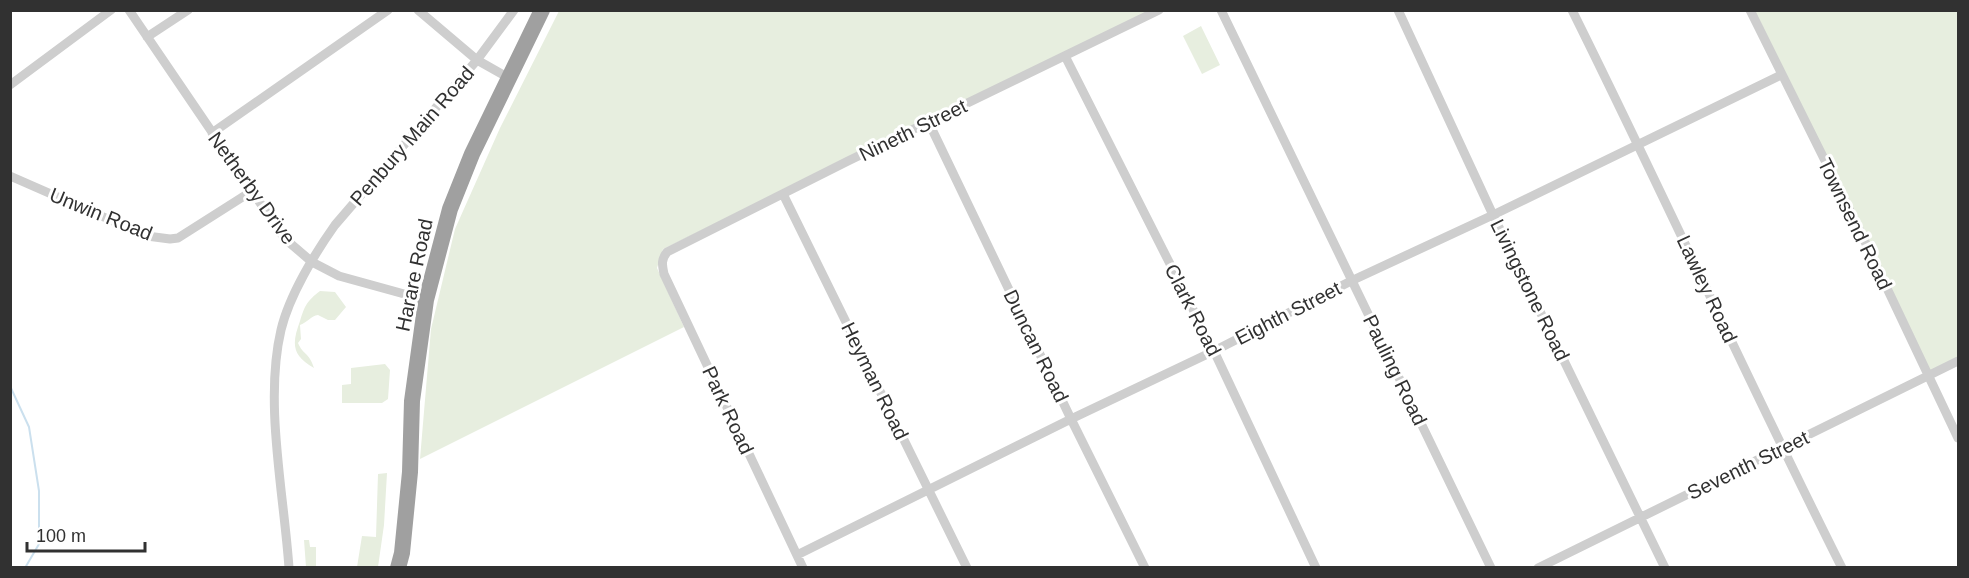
<svg xmlns="http://www.w3.org/2000/svg" width="1969" height="578" font-family="Helvetica,sans-serif">
	<rect width="100%" height="100%" fill="#fff"/>
	<path fill="#e7eedf" d="M559,11H1153L663,249L657,268L684,327L420,459L431,329L455,229L500,128Z
		M1753,11H1958V361L1928,375Z
		M1201,26L1220,65L1202,74L1183,36Z
		M320,291L335,292L346,307L335,320H328L318,315C311,316 308,322 300,325L301,339L298,343C303,355 309,352 314,368C291,355 292,343 300,321C305,305 307,301 320,291Z
		M385,364L390,370L388,399L382,403H342V385L351,384V368Z
		M387,473L384,525L378,567H357L362,536L376,537L378,474Z
		M304,540H309L310,547H316V567H306Z"/>
	<g fill="none" stroke-linecap="round" stroke-linejoin="round">
		<path stroke="#cbe0ee" stroke-width="2" d="M10,386L29,427L39,491V544L25,568"/>
		<path stroke="#cecece" stroke-width="9" d="M129,10L284,238L312,262L339,276L426,300
			M418,10L477,60L509,78
			M1221,10L1491,568
			M1398,10L1493,215L1665,568
			M1572,10C1664,195 1749,383 1842,568
			M1750,10L1857,225L1958,438
			M147,37L188,10
			M1065,56L1214,351L1316,568
			M10,85L111,10
			M929,123L1071,419L1145,568
			M212,133L388,10
			M10,176L147,236L170,239L178,238L252,191
			M783,194L967,568
			M797,555L1071,419L1214,351L1351,281L1493,215L1781,75
			M289,568C284,494 264,402 281,330C289,296 315,253 335,225L477,60L514,10
			M803,568L664,274C662,264 661,260 667,252L848,161L1159,10
			M1538,568L1958,361"/>
		<path stroke="#a0a0a0" stroke-width="16" d="M398,568L402,553L410,472L412,401L426,300L450,209L472,154L542,10"/>
	</g>
	<g text-anchor="middle" dominant-baseline="central" stroke-width="6" stroke-linejoin="round" paint-order="stroke">
		<g font-size="20" fill="#313131" stroke="#fff">
			<text transform="translate(913 130) rotate(-26)">Nineth Street</text>
			<text transform="translate(412 136) rotate(-49)">Penbury Main Road</text>
			<text transform="translate(252 188) rotate(54)">Netherby Drive</text>
			<text transform="translate(101 214) rotate(22)">Unwin Road</text>
			<text transform="translate(1855 224) rotate(64)">Townsend Road</text>
			<text transform="translate(414 275) rotate(-78)">Harare Road</text>
			<text transform="translate(1707 289) rotate(65)">Lawley Road</text>
			<text transform="translate(1530 290) rotate(64)">Livingstone Road</text>
			<text transform="translate(1193 310) rotate(63)">Clark Road</text>
			<text transform="translate(1288 313) rotate(-27)">Eighth Street</text>
			<text transform="translate(1036 346) rotate(64)">Duncan Road</text>
			<text transform="translate(1395 370) rotate(64)">Pauling Road</text>
			<text transform="translate(875 381) rotate(64)">Heyman Road</text>
			<text transform="translate(728 410) rotate(65)">Park Road</text>
			<text transform="translate(1748 465) rotate(-26)">Seventh Street</text>
		</g>
	</g>
	<rect width="1969" height="578" fill="none" stroke="#313131" stroke-width="24"/>
	<path d="M27 542v9h118v-9" fill="none" stroke="#313131" stroke-width="3"/>
	<text x="36" y="542" font-size="18" fill="#313131" stroke="#ffffff" stroke-width="4.5" paint-order="stroke">100 m</text>
</svg>
